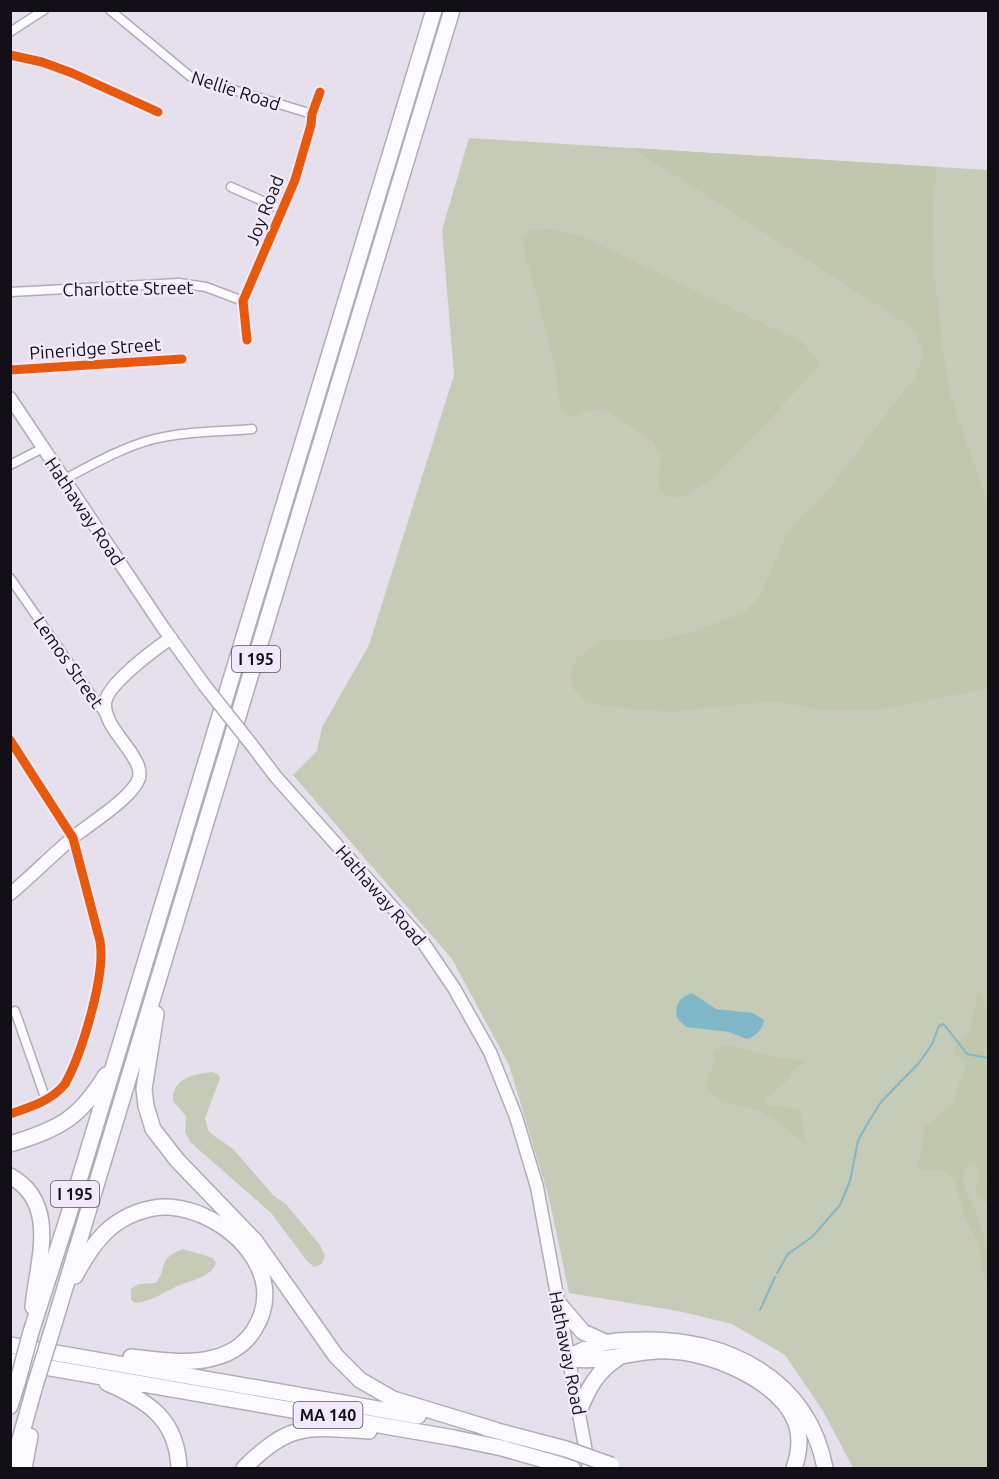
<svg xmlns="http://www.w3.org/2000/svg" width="999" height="1479" font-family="Ubuntu,sans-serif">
	<rect width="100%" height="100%" fill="#e6e0ed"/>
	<path fill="#c6cbb8" d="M469,138L988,170V1468H853L823,1411L785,1355L732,1324L678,1311L569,1293L549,1198L509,1065L452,959L293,775L317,751L322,727L369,645L454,375L442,230Z
		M212,1072L218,1074L220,1078L205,1118L208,1130L213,1135L233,1149L274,1196L286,1204L320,1245L325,1256L322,1264L314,1267L307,1261L271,1213L190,1142L185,1132L186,1116L173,1101C172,1078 194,1074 212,1072Z
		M183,1249L213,1258L216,1263C211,1277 193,1280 180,1285C165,1291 152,1302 135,1303L131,1300V1289L139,1284L156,1283C168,1267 157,1259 183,1249Z"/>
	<path fill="#c0c7ad" d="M632,148L937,167L933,201L934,273L946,372L952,400L988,504V689L871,711L816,709L776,701L669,712L602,706L584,700L574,690L571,680V670L576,659L603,640H658L696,631L744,612L760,596L786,535L800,518L822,498L914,378C924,358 924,348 913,328Z
		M540,229H553L579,235L804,343L817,360L818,366L807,380L713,478L682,497H669L660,492L658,480L661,456L653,441L603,408L584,412L572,418L561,408L554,361L525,254L523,239L528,231Z
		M978,989L988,1011V1044L983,1048L985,1060L988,1065V1160L986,1177L988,1205L976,1193L978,1168L975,1162H972L965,1168L962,1181L977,1215L988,1251V1288C982,1276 983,1261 979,1247C976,1237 970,1228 965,1218C959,1204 960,1180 944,1172C937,1168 925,1170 917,1169L925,1126L951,1105L967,1063L952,1054C954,1043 964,1040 968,1031C972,1021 977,1000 978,989Z
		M725,1045L770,1056L807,1061L793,1070L787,1081L764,1101L768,1105L796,1108L800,1110L806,1145C794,1135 783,1123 769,1116C748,1103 718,1108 705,1085L713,1067L714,1051Z"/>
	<path fill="#80b8c8" d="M692,993L716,1009L753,1013L764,1020C763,1029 755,1037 747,1039L729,1032L686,1027L677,1018C674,1006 680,996 692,993Z"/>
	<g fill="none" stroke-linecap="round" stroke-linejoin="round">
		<path stroke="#80b8c8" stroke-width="2" d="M777,1273L788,1254L812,1237L840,1205L850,1181L858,1141L866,1126L881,1102L919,1063L932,1044L939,1026L943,1024L946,1027L967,1054L988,1058
			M760,1310L775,1277"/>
		<defs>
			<path id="street" d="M110,10L191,77L312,114
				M10,32L44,10
				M10,55L42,62L72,73L158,112
				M231,187L283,210
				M10,292L179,283L206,287L243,301
				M247,340L243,301L295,180L311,125L312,114L320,92
				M10,370L182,359
				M10,465L43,448
				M65,479C93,464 123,447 154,439C186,431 220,432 252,429
				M10,578L104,713
				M10,740L73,838L100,941C106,975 82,1053 65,1084C51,1101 31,1107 10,1114
				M15,1011L46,1100"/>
			<path id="secondary" d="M10,398L162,626L205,686
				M251,744L276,777L420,938L454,988L490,1052L516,1117L537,1187L589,1468
				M10,894C33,875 53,854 75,836C91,823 133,797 139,778C141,768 136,761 131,753C122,739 105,722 105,705C104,686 155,649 171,638"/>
			<path id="highway" d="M156,1014L144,1089L146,1106L153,1129L177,1160L255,1241L336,1356L360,1380L393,1399L495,1430
				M10,1144C59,1129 79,1119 106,1075
				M10,1176C60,1203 37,1263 33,1307
				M75,1276C84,1259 95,1241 110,1228C126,1215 148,1206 169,1207C226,1211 291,1272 254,1330C245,1344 230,1354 213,1358C187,1365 158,1360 131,1357
				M559,1304L583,1332L605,1342
				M31,1332L67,1220L434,10
				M51,1334L452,10
				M10,1345L418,1416
				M568,1358C594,1342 613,1340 643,1340C727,1338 808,1379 825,1468
				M568,1358C602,1365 635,1349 669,1351C711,1352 780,1381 796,1423C801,1438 799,1454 794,1468
				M10,1361L454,1438L502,1448L572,1468
				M107,1383C148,1401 177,1419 179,1468
				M10,1406L18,1380
				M579,1411C588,1389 597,1371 618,1358
				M486,1428L566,1449
				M12,1468L36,1382
				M24,1468L30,1436
				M244,1468C291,1422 306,1427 369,1431"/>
		</defs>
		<use href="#street" stroke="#b1acb6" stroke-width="11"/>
		<use href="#secondary" stroke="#b1acb6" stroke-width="15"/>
		<use href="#highway" stroke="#b1acb6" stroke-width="18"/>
		<use href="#street" stroke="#fbfafc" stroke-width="8"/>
		<use href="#secondary" stroke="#fbfafc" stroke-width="12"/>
		<use href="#highway" stroke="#fbfafc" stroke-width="15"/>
		<defs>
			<path id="secondary-bridge" d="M205,686L251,744"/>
			<path id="highway-bridge" d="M18,1380L31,1332
				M36,1382L51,1334
				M566,1449L611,1465"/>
		</defs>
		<use href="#secondary-bridge" stroke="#b1acb6" stroke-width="15" stroke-linecap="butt"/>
		<use href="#highway-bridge" stroke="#b1acb6" stroke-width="18" stroke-linecap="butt"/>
		<use href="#secondary-bridge" stroke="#fbfafc" stroke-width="12"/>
		<use href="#highway-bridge" stroke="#fbfafc" stroke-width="15"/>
		<defs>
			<path id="cycleway" d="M10,55L42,62L72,73L158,112
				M247,340L243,301L295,180L311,125L312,114L320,92
				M10,370L182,359
				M10,740L73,838L100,941C106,975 82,1053 65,1084C51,1101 31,1107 10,1114"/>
		</defs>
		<use href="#cycleway" stroke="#f2e9fc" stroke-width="13"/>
		<use href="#cycleway" stroke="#e8590c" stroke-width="9"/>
	</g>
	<g text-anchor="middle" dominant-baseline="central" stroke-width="5" stroke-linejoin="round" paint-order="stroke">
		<g fill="#f2e9fc" stroke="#55505b" stroke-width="1.5">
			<rect x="232" y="646" width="48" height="26" rx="4.5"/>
			<rect x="51" y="1181" width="48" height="26" rx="4.5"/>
			<rect x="293.5" y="1402" width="69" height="26" rx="4.5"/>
		</g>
		<g font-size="16" font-weight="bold" fill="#120f16">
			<text x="256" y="659">I 195</text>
			<text x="75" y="1194">I 195</text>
			<text x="328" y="1415">MA 140</text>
		</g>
		<g font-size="18" fill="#120f16" stroke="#f2e9fc">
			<text transform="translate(236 90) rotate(18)">Nellie Road</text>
			<text transform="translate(264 210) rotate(-68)">Joy Road</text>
			<text transform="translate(128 288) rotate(-1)">Charlotte Street</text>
			<text transform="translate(95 348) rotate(-4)">Pineridge Street</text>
			<text transform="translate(85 511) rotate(56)">Hathaway Road</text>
			<text transform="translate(69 662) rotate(55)">Lemos Street</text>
			<text transform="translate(381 895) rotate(49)">Hathaway Road</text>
			<text transform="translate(568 1353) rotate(79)">Hathaway Road</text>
		</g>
	</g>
	<rect width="999" height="1479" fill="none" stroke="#120f16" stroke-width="24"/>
</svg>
